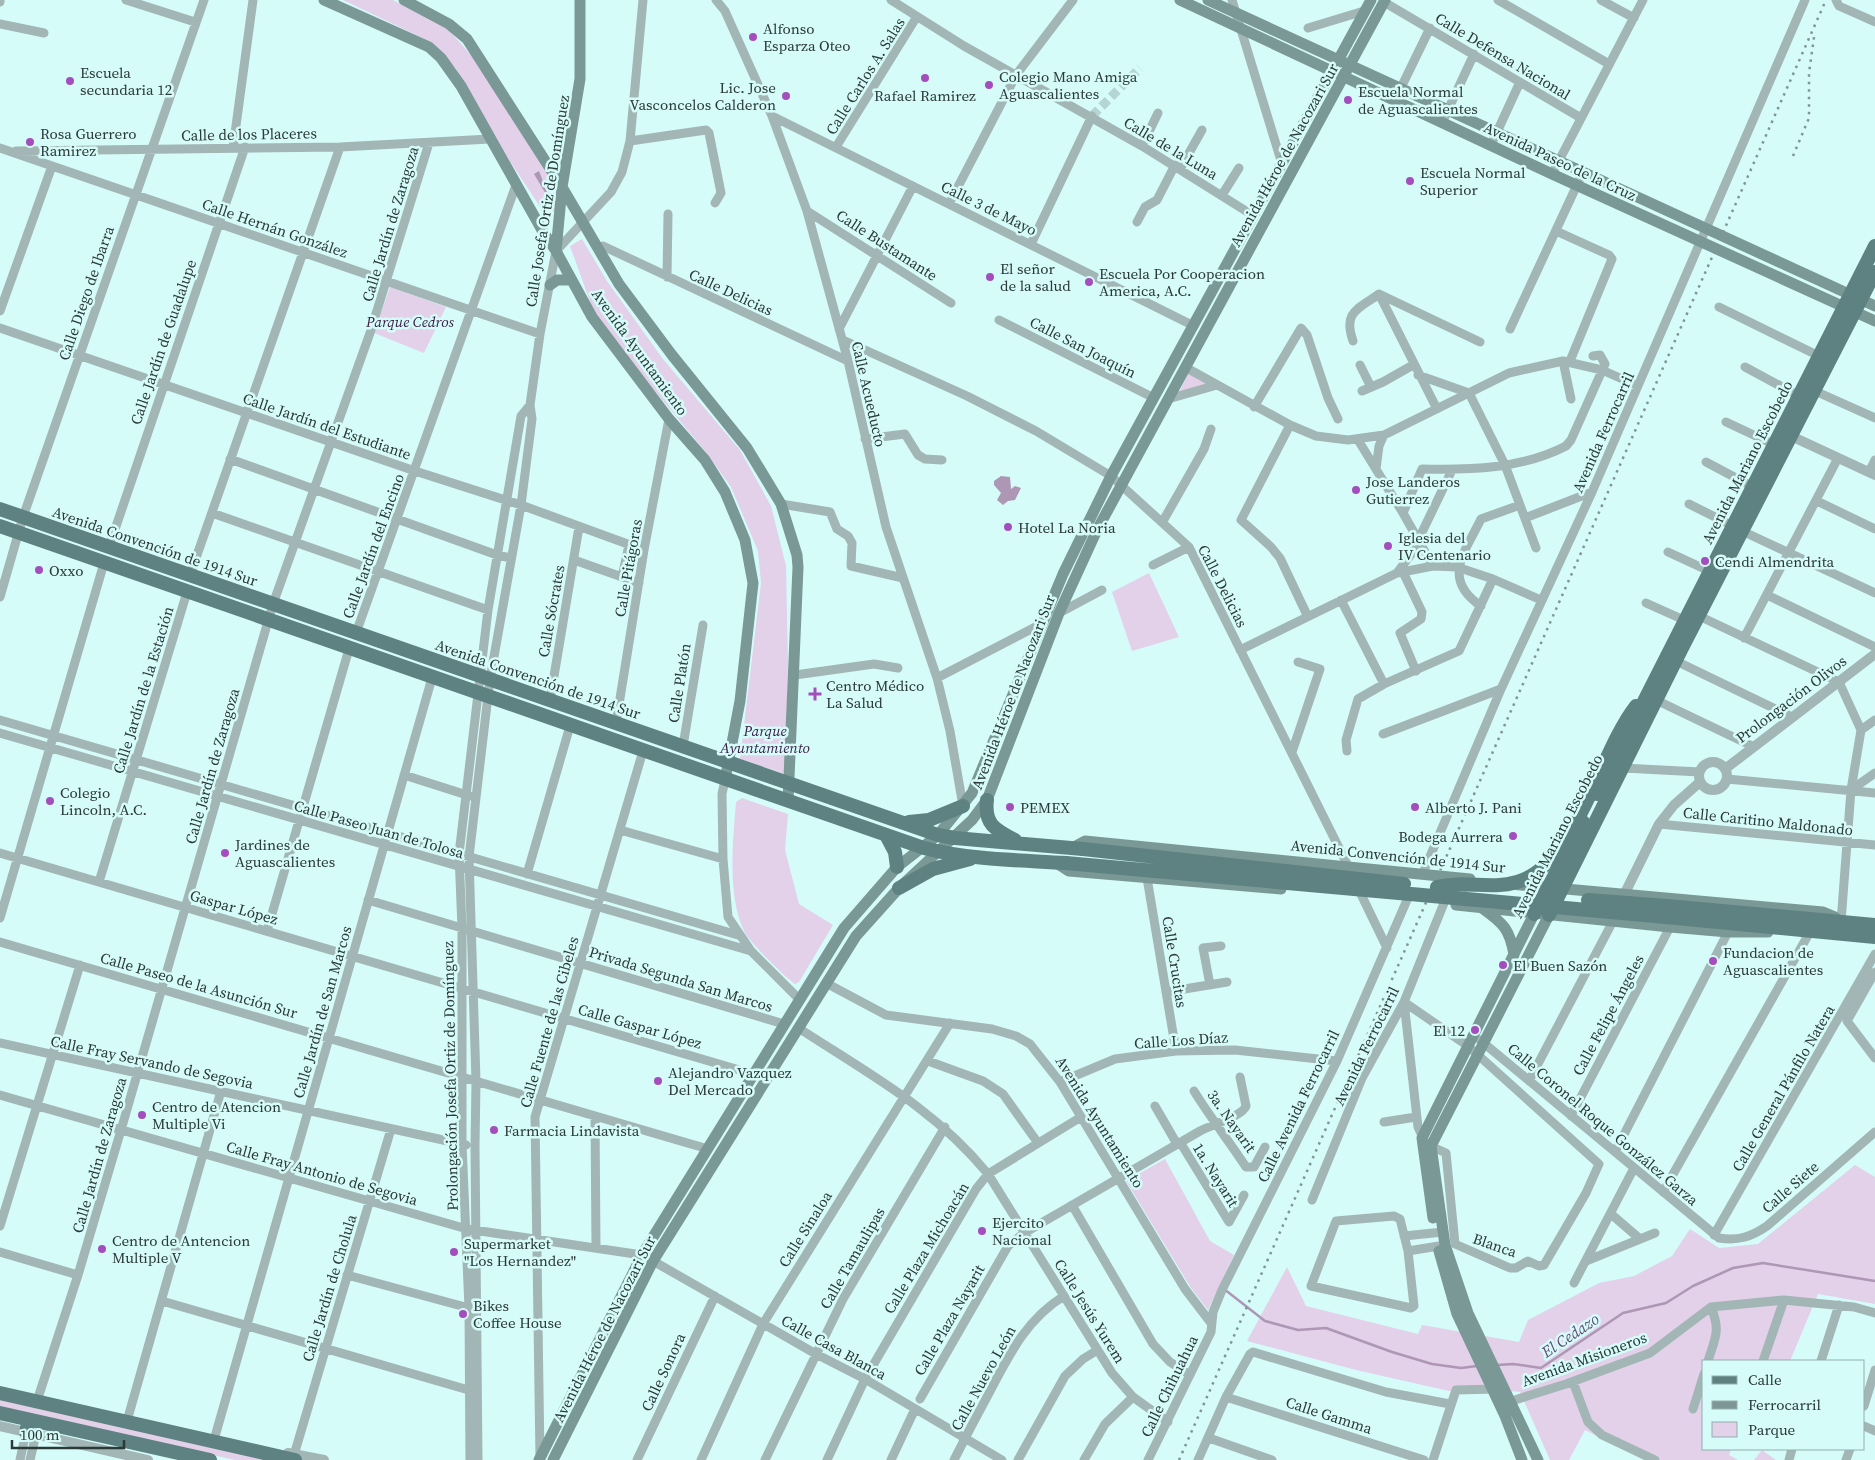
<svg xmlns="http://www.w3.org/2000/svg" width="1875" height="1460" font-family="'Source Serif 4',serif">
	<rect width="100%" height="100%" fill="#d6fcfa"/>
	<path fill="#e3d0e9" d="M343,0H393L448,29L483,69L551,178L556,200L555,210L552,213L543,212L541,208L491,133L456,69L442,53L431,42Z
		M582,239L607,281L663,359L740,450L771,506L786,566L788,665L785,774L740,759L761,583L758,551L731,487L705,451L608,335L592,307L570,246Z
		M390,287L446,307L424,353L374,333Z
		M1189,371L1212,384L1179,393Z
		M1149,573L1179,637L1132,651L1112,592Z
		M742,798L788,814L785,850L799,904L833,925L799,982L795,984C785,977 749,942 744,931C727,895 733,840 736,802Z
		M1165,1159L1210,1241L1234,1255L1208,1310L1191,1288L1126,1181Z
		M1855,1165L1875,1177V1304L1818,1294L1790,1361H1704V1449H1731L1729,1455L1738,1460H1644L1585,1430L1569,1460H1550L1520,1392L1479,1388L1449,1391L1356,1370L1247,1341L1287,1267L1306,1306L1418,1334L1422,1325L1519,1342L1528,1320L1599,1283L1634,1276L1672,1256L1690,1229L1719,1248L1758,1244Z
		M0,1397L272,1460H235L0,1407Z
		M1762,1450L1776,1460H1754Z"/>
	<path fill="#ad97b4" d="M539,171L548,194L550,193L552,198L546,201L544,197L547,196L534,174Z
		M1001,476L1010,477L1011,489L1015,486L1021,488L1015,500L1008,501L1003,505L997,500L1001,493L994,485V481Z"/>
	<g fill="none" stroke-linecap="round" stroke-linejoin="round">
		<path stroke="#ad97b4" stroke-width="2.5" d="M1224,1289L1265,1321L1298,1330L1326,1328L1392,1352L1432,1364L1461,1368L1477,1366
			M1498,1365L1513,1364L1541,1368L1623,1313L1666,1303L1693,1286L1733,1268L1763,1263L1875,1281"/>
		<path stroke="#b4d5d3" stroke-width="9" stroke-dasharray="9 4.5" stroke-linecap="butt" d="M1092,116L1140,68"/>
		<path stroke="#a2b6b5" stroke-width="9" d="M126,0L195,22
			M716,0L725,11L772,116L807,211L848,361L886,527L937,678L950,731L963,806
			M891,0L964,46L1142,146L1254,216
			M1232,0L1282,164
			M1498,0L1609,64
			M1601,0L1634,18
			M1836,0L1839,6L1875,22
			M0,2V0
			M1384,2L1581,118
			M0,24L44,33
			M1308,28L1364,11
			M1395,100L1430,28
			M772,116L1194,326
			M1442,123L1474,54
			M630,141L706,130L709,133L721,193L715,203
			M1491,145L1520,82
			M1142,146L1158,113
			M836,147L916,18
			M0,148L540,334
			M233,148L253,0
			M16,151L340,147L490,139
			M1180,169L1202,130
			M1552,174L1643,0
			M1222,195L1239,168
			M949,204L1016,75L1073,0
			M807,211L951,303
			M1137,222L1145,207L1157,200L1175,165
			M1556,231L1609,255L1612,259L1570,361
			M1031,244L1092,116
			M603,246L848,361
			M667,277L668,214
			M1379,294L1437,409
			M1379,294L1480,342
			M1719,307L1819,356
			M0,311L52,166
			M999,320L1154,398
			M0,328L415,471L521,505L644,550
			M839,329L913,186
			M1510,329L1583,172
			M843,340L967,396L1036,431L1111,476L1189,547L1351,872
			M1353,341C1343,312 1357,310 1379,294
			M1563,361L1571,399
			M1360,365L1371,387
			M1185,367L1290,425L1316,436L1348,440L1384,435L1509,373L1563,361L1602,370L1638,386
			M1745,367L1799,396
			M1418,375L1469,393L1505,465L1536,548
			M1362,391L1383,382L1413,365
			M1815,391L1875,418
			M1168,399L1217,385
			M1254,407L1301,328L1307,335L1328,398L1338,419
			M1726,422L1775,445
			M1290,425L1241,520L1271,547L1280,558L1307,615
			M865,439L905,434L918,455L925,459L942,460
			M1358,440L1403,513L1433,566
			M230,459L497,555L511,558
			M1706,462L1753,487
			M1376,469L1379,446L1384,435
			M1869,472L1875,460
			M1817,501L1875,529
			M781,504L830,512L837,529L848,536L852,543L851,566L903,578
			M1689,504L1733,526
			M212,513L488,610
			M1403,513L1422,469C1470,470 1522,469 1566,446L1571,440L1605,364L1600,355L1593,356
			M1525,518L1592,492
			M1163,521L1204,449L1211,429
			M1742,531L1875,593
			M109,547L245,147
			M1668,552L1709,571
			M574,560L639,583
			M1153,565L1189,547
			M1403,572L1422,612L1421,619L1400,633L1416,671
			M1397,573L1412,553L1452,470
			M190,575L340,147
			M622,577L629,545
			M1767,595L1875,647
			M0,597L23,517L204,0
			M1341,600L1384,684
			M1646,603L1684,620
			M1481,606C1441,579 1465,552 1481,519L1520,505
			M1059,613L1102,590
			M1699,616L1839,682L1861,730L1851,790L1841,922
			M356,633L516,185
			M1744,638L1838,458
			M1240,650L1397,573L1433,566L1457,567L1493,579L1541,600
			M1676,661L1792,717
			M795,675L874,664L898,668
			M937,678L1043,623
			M550,700L579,527
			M1656,700L1752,746
			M0,720L738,935
			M616,723L644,550L669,419
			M1861,730L1875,720
			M0,733L751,951
			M1383,734L1501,689
			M683,746L703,625
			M1347,751L1346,740L1358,699L1384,684L1459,651L1493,579
			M1292,752L1320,669L1298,662
			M1623,768L1700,772
			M404,775L470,796
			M1727,779L1875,793
			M725,780L722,794L723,859L728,917L751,951L800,1000
			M1851,790L1875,773
			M1659,824L1875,845
			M620,830L723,859
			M0,853L753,1074
			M1423,873L1501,689L1592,492L1805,0
			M527,874L570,726
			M1147,878L1176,1051
			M99,882L187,592
			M1357,886L1387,948
			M368,900L784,1024
			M0,918L104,563
			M267,931L349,649
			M0,942L708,1149
			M1875,972L1847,1021L1875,1058
			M826,983L886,1015L992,1029L1016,1036L1030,1044L1060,1082L1185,1289L1211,1323
			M1210,985L1203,948L1221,946
			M1166,992L1227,982
			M1404,1002L1468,1046L1599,1164L1586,1193L1544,1265L1539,1266L1528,1261L1516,1268H1510L1455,1244L1446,1153L1426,1144L1418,1127Z
			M800,1029C869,1074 935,1109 988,1174L1112,1373L1133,1397L1168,1422
			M1480,1040L1719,1238C1738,1241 1751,1237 1767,1226L1875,1132
			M0,1043L466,1145
			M928,1061L983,1081L1003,1094L1038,1143
			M1529,1081L1613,921
			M1060,1082L1115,1059L1176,1051L1235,1050L1337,1061
			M1194,1091C1210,1117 1229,1141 1246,1167H1254L1265,1147
			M0,1095L467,1229L642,1255
			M1155,1106L1177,1144
			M595,1116L596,1247
			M1571,1116L1670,927
			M1384,1122L1416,1117
			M1180,1142L1229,1222L1244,1195
			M1615,1152L1728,932
			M1663,1192L1811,930
			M1312,1200L1362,1078L1404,1002L1444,903
			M1072,1205L1153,1344L1170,1362L1190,1375
			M1611,1214L1640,1239
			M1394,1216L1400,1219L1408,1251L1414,1306L1411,1308L1311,1286L1336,1221Z
			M0,1226L80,965
			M1714,1235L1875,954
			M1404,1236L1443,1232
			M1408,1251L1445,1245
			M0,1252L78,1275
			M653,1261L816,1354L865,1379L1002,1460
			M1586,1261L1655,1233
			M347,1275L469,1308
			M1574,1283L1634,1168
			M162,1301L472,1391
			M1708,1361C1715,1338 1721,1331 1711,1307
			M1763,1361L1784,1300
			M1821,1361L1839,1305
			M1573,1382L1588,1422L1602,1435L1655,1460
			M1226,1397L1424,1460
			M920,1399L1008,1246L1024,1233C1083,1199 1142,1164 1200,1131C1211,1125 1243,1116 1246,1106L1240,1077
			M37,1401L78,1275L121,1130L273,604L370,333L429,143
			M1505,1403L1566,1384L1650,1353L1711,1307L1784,1300L1854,1307L1875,1313
			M1864,1406L1875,1370
			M1693,1409L1704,1374
			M127,1421L221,1091
			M1864,1426L1875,1431
			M1209,1438L1272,1460
			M214,1440L432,678
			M294,1455L391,1129
			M540,1458L535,1117L643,751
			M20,1460L26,1432
			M30,1460L36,1434
			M470,1460L469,1308L462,1144V928L459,854L488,610L521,416L530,405
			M478,1460L475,1146L476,1081L469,857L490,679L521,505L532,419L530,405L540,334L556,251L611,192L622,172L630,141L643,0
			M637,1460L715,1296
			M701,1460L763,1324L950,1023
			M765,1460L843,1299L945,1127
			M827,1460L865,1379L976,1189L988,1174L1081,1117
			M891,1460L915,1409
			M954,1460C965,1438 976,1417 988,1395C1008,1357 1026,1319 1064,1296
			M1018,1460L1065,1376L1083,1359L1096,1351
			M1084,1460L1105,1424L1133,1397
			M1148,1460L1211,1332L1213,1312L1222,1290L1337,1061L1407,900
			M1198,1460L1226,1397L1250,1354L1253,1352L1386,1392L1450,1404
			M1433,1460L1456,1390L1497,1389
			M1789,1460L1792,1449
			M1846,1460L1850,1449"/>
		<path stroke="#a2b6b5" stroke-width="10" d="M1791,436L1875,475
			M1699 776a14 14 0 1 1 28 0a14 14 0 1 1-28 0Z
			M1725,769L1875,654
			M1624,895L1659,824L1674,805L1700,782
			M0,1426L148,1460
			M288,1453L324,1460"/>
		<path stroke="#7a9896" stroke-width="11" d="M324,0L429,47L441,58L461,86L542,230L556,251L592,317L669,419L705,460L725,492L745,540L753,583L740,701L725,780
			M404,0L449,24L467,39L562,187L619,284L672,355L747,448L781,504L797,555L798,567L788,801
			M1180,0L1552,174L1875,321
			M1208,0L1875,306
			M556,251L562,187L580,79V0
			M550,285L557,280H571
			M1072,848L1085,841L1470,879
			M1055,862L1069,871L1281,889
			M1510,884L1823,912L1835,917L1838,922
			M1456,905L1670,927L1728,932H1768
			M1482,908C1503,923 1510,929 1514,955
			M1433,1218L1422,1138L1534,914
			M1439,1251L1457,1314L1505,1416L1522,1460
			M539,1460L642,1255L844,928L897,867L938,835L972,793L1063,574L1111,476L1371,0
			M553,1460L653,1261L856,936L899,888L972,820L987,800L1059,613L1097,530L1385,0
			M1538,1460L1468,1313L1445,1245L1431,1146L1549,915"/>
		<path stroke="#5d8281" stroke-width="14" d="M0,509L938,835L955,838L1083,849
			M0,526L924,848C970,860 1019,860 1066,863
			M1597,794L1875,246
			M987,800C984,824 995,830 1015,840
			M909,822L929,820L963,806
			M886,835L895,852L897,867
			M899,888L933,869L970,859
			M1667,906L1875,925
			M1534,914L1583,822
			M1549,915L1681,650L1875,272
			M1666,917L1875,937
			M0,1393L295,1460
			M0,1413L210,1460
			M26,1432L29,1420"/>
		<path stroke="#7e9796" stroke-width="2.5" stroke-dasharray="2.5 5" stroke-linecap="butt" d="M1793,156L1809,118V73L1814,37
			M1179,1460L1826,0"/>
		<path stroke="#5d8281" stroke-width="14" d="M1083,849L1404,884
			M1066,863L1666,917
			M1437,887C1463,880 1491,890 1517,882C1576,866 1599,753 1636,706
			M1588,900L1667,906"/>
	</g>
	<g fill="#a34ebc" stroke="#d6fcfa" stroke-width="2">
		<circle cx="753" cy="37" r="5"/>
		<circle cx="925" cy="78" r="5"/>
		<circle cx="70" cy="81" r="5"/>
		<circle cx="989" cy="85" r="5"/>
		<circle cx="786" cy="96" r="5"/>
		<circle cx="1348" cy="100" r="5"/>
		<circle cx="30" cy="142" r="5"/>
		<circle cx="1410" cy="181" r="5"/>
		<circle cx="990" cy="277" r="5"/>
		<circle cx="1089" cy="282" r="5"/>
		<circle cx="1356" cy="490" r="5"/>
		<circle cx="1008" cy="527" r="5"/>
		<circle cx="1388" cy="546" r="5"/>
		<circle cx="1705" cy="561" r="5"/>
		<circle cx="39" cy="570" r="5"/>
		<path d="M812.5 686.5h5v5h5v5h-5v5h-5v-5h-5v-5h5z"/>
		<circle cx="50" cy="801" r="5"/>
		<circle cx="1010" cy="807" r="5"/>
		<circle cx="1415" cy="807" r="5"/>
		<circle cx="1513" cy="836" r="5"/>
		<circle cx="225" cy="853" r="5"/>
		<circle cx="1713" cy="961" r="5"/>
		<circle cx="1503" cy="965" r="5"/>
		<circle cx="1475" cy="1030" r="5"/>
		<circle cx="658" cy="1081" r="5"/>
		<circle cx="142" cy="1115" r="5"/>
		<circle cx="494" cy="1130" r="5"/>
		<circle cx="982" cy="1231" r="5"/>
		<circle cx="102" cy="1249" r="5"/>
		<circle cx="454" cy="1252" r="5"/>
		<circle cx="463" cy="1314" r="5"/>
	</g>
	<g text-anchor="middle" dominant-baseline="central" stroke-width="5" stroke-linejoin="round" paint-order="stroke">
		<g font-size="15" fill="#2b3939" stroke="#d6fcfa" text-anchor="start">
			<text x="763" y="28">Alfonso<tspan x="763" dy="17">Esparza Oteo</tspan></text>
			<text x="80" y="72">Escuela<tspan x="80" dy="17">secundaria 12</tspan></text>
			<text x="999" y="76">Colegio Mano Amiga<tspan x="999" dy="17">Aguascalientes</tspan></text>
			<text x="776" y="87" text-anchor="end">Lic. Jose<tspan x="776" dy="17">Vasconcelos Calderon</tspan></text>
			<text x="1358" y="91">Escuela Normal<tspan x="1358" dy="17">de Aguascalientes</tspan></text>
			<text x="925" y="95" text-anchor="middle">Rafael Ramirez</text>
			<text x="40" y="133">Rosa Guerrero<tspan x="40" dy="17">Ramirez</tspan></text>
			<text x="1420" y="172">Escuela Normal<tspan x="1420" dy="17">Superior</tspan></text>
			<text x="1000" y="268">El señor<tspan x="1000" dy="17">de la salud</tspan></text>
			<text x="1099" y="273">Escuela Por Cooperacion<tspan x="1099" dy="17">America, A.C.</tspan></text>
			<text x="1366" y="481">Jose Landeros<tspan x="1366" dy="17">Gutierrez</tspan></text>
			<text x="1018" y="527">Hotel La Noria</text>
			<text x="1398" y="537">Iglesia del<tspan x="1398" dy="17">IV Centenario</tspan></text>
			<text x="1715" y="561">Cendi Almendrita</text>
			<text x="49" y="570">Oxxo</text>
			<text x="826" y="685">Centro Médico<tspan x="826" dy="17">La Salud</tspan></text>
			<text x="60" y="792">Colegio<tspan x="60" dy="17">Lincoln, A.C.</tspan></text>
			<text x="1020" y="807">PEMEX</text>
			<text x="1425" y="807">Alberto J. Pani</text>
			<text x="1503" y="836" text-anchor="end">Bodega Aurrera</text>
			<text x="235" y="844">Jardines de<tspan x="235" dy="17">Aguascalientes</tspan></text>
			<text x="1723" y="952">Fundacion de<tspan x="1723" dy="17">Aguascalientes</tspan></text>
			<text x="1513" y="965">El Buen Sazón</text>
			<text x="1465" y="1030" text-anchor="end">El 12</text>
			<text x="668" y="1072">Alejandro Vazquez<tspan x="668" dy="17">Del Mercado</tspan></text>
			<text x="152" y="1106">Centro de Atencion<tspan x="152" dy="17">Multiple Vi</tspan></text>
			<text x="504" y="1130">Farmacia Lindavista</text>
			<text x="992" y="1222">Ejercito<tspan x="992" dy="17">Nacional</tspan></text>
			<text x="112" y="1240">Centro de Antencion<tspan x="112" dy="17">Multiple V</tspan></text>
			<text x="464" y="1243">Supermarket<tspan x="464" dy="17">"Los Hernandez"</tspan></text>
			<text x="473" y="1305">Bikes<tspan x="473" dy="17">Coffee House</tspan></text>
		</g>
		<g font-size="15" fill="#2b3939" stroke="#d6fcfa">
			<text transform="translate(1503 56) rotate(31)">Calle Defensa Nacional</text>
			<text transform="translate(865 76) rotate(-58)">Calle Carlos A. Salas</text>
			<text transform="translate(249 134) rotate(-1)">Calle de los Placeres</text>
			<text transform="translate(1171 148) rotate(31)">Calle de la Luna</text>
			<text transform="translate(1284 155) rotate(-61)">Avenida Héroe de Nacozari Sur</text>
			<text transform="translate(1560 161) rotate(25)">Avenida Paseo de la Cruz</text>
			<text transform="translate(547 201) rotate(-81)">Calle Josefa Ortiz de Domínguez</text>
			<text transform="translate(989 208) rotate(26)">Calle 3 de Mayo</text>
			<text transform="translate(390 224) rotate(-73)">Calle Jardín de Zaragoza</text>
			<text transform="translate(275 228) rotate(19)">Calle Hernán González</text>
			<text transform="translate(887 245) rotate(33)">Calle Bustamante</text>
			<text transform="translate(731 292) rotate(25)">Calle Delicias</text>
			<text transform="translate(86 293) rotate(-71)">Calle Diego de Ibarra</text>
			<text transform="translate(163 342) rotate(-71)">Calle Jardín de Guadalupe</text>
			<text transform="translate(1083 347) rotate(27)">Calle San Joaquín</text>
			<text transform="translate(640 352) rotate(54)">Avenida Ayuntamiento</text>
			<text transform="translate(869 394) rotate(77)">Calle Acueducto</text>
			<text transform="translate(327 426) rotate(19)">Calle Jardín del Estudiante</text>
			<text transform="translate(1603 432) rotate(-66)">Avenida Ferrocarril</text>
			<text transform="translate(1747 462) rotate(-63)">Avenida Mariano Escobedo</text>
			<text transform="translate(155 546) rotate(19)">Avenida Convención de 1914 Sur</text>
			<text transform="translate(373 546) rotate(-70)">Calle Jardín del Encino</text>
			<text transform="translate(628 568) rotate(-80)">Calle Pitágoras</text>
			<text transform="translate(1223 586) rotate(63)">Calle Delicias</text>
			<text transform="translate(551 611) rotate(-80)">Calle Sócrates</text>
			<text transform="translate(538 679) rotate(19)">Avenida Convención de 1914 Sur</text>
			<text transform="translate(679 683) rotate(-81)">Calle Platón</text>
			<text transform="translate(143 690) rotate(-73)">Calle Jardín de la Estación</text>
			<text transform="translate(1013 692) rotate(-69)">Avenida Héroe de Nacozari Sur</text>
			<text transform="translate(1791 699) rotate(-37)">Prolongación Olivos</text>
			<text transform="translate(212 766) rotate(-74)">Calle Jardín de Zaragoza</text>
			<text transform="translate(1768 821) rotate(6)">Calle Caritino Maldonado</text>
			<text transform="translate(379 829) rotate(16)">Calle Paseo Juan de Tolosa</text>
			<text transform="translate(1557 836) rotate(-63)">Avenida Mariano Escobedo</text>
			<text transform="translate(1398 856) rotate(6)">Avenida Convención de 1914 Sur</text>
			<text transform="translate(234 907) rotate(16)">Gaspar López</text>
			<text transform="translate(1175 962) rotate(81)">Calle Crucitas</text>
			<text transform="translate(681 979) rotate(17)">Privada Segunda San Marcos</text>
			<text transform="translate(199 985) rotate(16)">Calle Paseo de la Asunción Sur</text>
			<text transform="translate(322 1012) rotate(-74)">Calle Jardín de San Marcos</text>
			<text transform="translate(1608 1015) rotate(-62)">Calle Felipe Ángeles</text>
			<text transform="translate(549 1022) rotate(-74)">Calle Fuente de las Cibeles</text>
			<text transform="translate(640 1026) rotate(16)">Calle Gaspar López</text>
			<text transform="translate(1181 1040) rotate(-4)">Calle Los Díaz</text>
			<text transform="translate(1366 1046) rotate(-64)">Avenida Ferrocarril</text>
			<text transform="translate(152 1062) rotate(12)">Calle Fray Servando de Segovia</text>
			<text transform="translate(450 1076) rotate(-91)">Prolongación Josefa Ortiz de Domínguez</text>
			<text transform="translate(1783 1088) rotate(-60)">Calle General Pánfilo Natera</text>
			<text transform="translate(1298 1106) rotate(-64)">Calle Avenida Ferrocarril</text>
			<text transform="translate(1232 1121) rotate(55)">3a. Nayarit</text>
			<text transform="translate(1100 1122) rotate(58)">Avenida Ayuntamiento</text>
			<text transform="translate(1603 1124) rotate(40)">Calle Coronel Roque González Garza</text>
			<text transform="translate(99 1155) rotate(-74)">Calle Jardín de Zaragoza</text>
			<text transform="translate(322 1173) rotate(16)">Calle Fray Antonio de Segovia</text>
			<text transform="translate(1216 1175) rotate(58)">1a. Nayarit</text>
			<text transform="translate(1790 1187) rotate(-41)">Calle Siete</text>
			<text transform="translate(805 1229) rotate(-58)">Calle Sinaloa</text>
			<text transform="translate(1495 1245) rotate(19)">Blanca</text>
			<text transform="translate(926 1248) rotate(-59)">Calle Plaza Michoacán</text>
			<text transform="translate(852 1258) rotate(-60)">Calle Tamaulipas</text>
			<text transform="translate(329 1288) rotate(-73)">Calle Jardín de Cholula</text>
			<text transform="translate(1090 1311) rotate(58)">Calle Jesús Yurem</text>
			<text transform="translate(949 1320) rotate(-60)">Calle Plaza Nayarit</text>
			<text transform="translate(604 1329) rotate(-63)">Avenida Héroe de Nacozari Sur</text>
			<text transform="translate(834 1347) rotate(29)">Calle Casa Blanca</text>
			<text transform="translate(1584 1359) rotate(-20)">Avenida Misioneros</text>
			<text transform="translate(663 1372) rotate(-65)">Calle Sonora</text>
			<text transform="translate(983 1378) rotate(-61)">Calle Nuevo León</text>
			<text transform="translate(1169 1386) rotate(-64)">Calle Chihuahua</text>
			<text transform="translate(1329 1415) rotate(18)">Calle Gamma</text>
		</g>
		<g font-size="15" font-style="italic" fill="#3b1c44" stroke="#d6fcfa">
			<text x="410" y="321">Parque Cedros</text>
			<text x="765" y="730">Parque<tspan x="765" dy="17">Ayuntamiento</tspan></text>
		</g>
		<g font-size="16" font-style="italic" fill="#6a4974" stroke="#d6fcfa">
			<text transform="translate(1570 1335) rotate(-34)">El Cedazo</text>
		</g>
	</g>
	<rect x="1702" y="1360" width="162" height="90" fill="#d6fcfa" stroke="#92aead"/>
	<rect x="1712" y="1376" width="25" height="8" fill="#5d8281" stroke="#92aead"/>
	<text x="1748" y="1385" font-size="15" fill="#2b3939">Calle</text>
	<rect x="1712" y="1401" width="25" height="8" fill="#7e9796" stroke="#92aead"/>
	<text x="1748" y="1410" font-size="15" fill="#2b3939">Ferrocarril</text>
	<rect x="1712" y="1422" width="25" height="15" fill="#e3d0e9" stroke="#92aead"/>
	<text x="1748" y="1435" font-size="15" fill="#2b3939">Parque</text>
	<path d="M12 1440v8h112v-8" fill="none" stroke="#2b3939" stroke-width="2.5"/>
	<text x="20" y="1440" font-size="15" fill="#2b3939" stroke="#d6fcfa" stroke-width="4" paint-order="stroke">100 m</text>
</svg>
